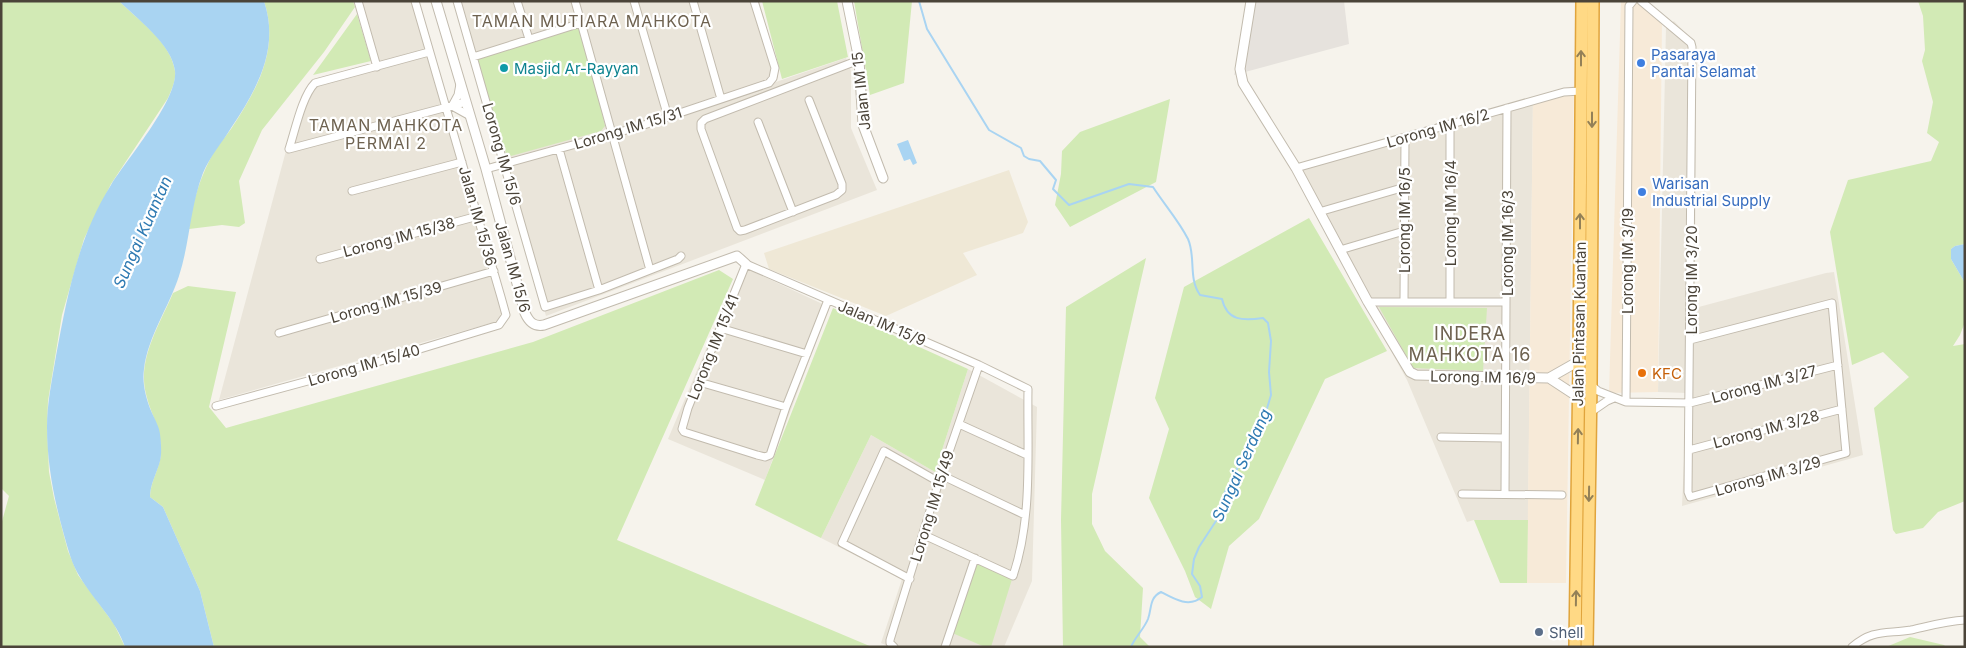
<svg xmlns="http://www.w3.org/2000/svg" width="1966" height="648" font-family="Inter,sans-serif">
	<rect width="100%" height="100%" fill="#f6f3ec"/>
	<path fill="#eae5da" d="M355,1H418L507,314L502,320L219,400L287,147L309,84L318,78L374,63Z
		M456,1H759L778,68V77L773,83L846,58L851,71V128L877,190L546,316Z
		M1674,21L1696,44L1695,308L1826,273L1834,272L1863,455L1682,506L1687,393L1658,392L1666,27Z
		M1533,97L1528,520H1474L1467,522L1407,380L1345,268L1295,165Z
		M746,265L754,272L829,307L765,480L668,439L741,266Z
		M968,369L1037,407L1032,581L1004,647H890L881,643L902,579L821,538L871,435L935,472Z"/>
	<path fill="#f7ead8" d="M1621,1H1643L1662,21L1658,392L1609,393Z
		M1574,86L1566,583H1527L1533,97Z"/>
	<path fill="#e6e2dd" d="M1255,1H1344L1349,44L1234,75Z"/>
	<path fill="#efe8d6" d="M1009,170L1028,222L1023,233L963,253L977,275L886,316L769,269L764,253Z"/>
	<path fill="#d2eab5" d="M1,1H119C138,20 171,42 175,71C176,81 172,89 168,98L111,184L84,239L62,315L48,401L47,427L49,472L54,498L68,551L78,575L114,624L125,647H1V525L9,496L1,488Z
		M264,1H353L355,7L324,52L262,130L239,181L245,223L239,227L222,225L189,229C192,202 201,174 215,150C220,143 226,136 231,129C257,90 280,49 264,1Z
		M762,1H837L848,57L782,79Z
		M854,1H912L904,83L870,95Z
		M1918,1H1965V244L1955,246L1951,249V259L1965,283V322L1960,335L1953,346L1965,344V501L1938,512L1923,528L1896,534L1893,530L1874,408L1909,377L1883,352L1852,365L1830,232L1848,180L1931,161L1939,142L1927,133L1933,102L1922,61L1925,50L1923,16Z
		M357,14L371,61L313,75Z
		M581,23L605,126L601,131L511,156L506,153L473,57Z
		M1170,99L1156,182L1070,227L1055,205L1061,174L1062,151L1080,132Z
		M1309,218L1387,351L1325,379L1259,519L1229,546L1211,609L1195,597L1185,571L1149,498L1169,429L1155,398L1184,287Z
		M1146,258L1092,494V524L1105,551L1143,588L1140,637L1150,647H1063L1061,520L1066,307Z
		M719,270L733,279L617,540L872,647H214L200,591L163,507L150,497C150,480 162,466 161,449C160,426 151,415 146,394C137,359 160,324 173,293L188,286L236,292L209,407L226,428L533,342Z
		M1379,307L1487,308L1483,371L1413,368Z
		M833,308L968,369L935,472L871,435L821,538L755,505Z
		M1474,520H1528L1527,583H1500Z
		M975,558L1013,576L991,647H985L950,632Z
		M1910,637L1944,645L1946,647H1886Z"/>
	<path fill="#a9d4f2" d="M119,1H264C280,49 257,89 231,128C222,143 210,156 203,173C190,207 190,242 179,276C169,307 148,336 144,369C142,384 146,399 152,413C155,420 159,426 160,434C161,442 162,453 160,461C157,473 150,484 150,497L163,507L200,591L214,647H125C116,620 94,601 80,577C72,565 68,549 64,535C54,499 47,464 47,427C47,403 52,380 56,356C67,297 78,237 111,185C127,159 178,100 175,71C172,44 137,19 119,1Z
		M908,140L917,163L913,165L910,159L904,161L897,144Z
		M1965,244V283L1951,259V249L1955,246Z"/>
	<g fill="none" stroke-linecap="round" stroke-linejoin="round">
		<path stroke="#a9d4f2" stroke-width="2" d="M919,1L927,29L989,130L1021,148L1024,156L1029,159L1040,161L1056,180L1053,189L1069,205L1129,184L1153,187C1164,204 1179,221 1188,239C1196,257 1188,278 1200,295L1222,299C1227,321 1243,321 1263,318L1268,323L1271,341L1269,372L1271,395L1265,415L1225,492L1216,521L1199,547L1194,559L1192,574L1200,586L1202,597C1189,608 1174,599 1161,592C1149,598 1152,608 1148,619C1144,629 1135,637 1131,647"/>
		<defs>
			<path id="minor" d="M358,1L377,67
				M457,1L545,307L599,290L678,259L681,256
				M517,1L529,39
				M575,1L650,270
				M634,1L668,117
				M693,1L721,99
				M1641,1L1691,43L1692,47L1688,492L1690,497L1846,453L1832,303L1690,340
				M473,57L581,23
				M460,84L458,95L452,106L470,116
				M809,100L842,184V190L836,195L745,230L740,231L737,228L701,129V123L705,119L859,60
				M758,122L793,212
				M289,149C295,131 302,96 315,83L429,52
				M289,149L466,102
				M559,149L599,290
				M1296,168L1564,92L1581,91
				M486,169L641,126L769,83L773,78L775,68L754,1
				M352,191L462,162
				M1319,212L1405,187
				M1340,250L1404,231
				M320,259L478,216
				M828,300L786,407L770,455L765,457L757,455L684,432L682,429L688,408L746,264L979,365L1028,389C1027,451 1033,517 1013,576L924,535
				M1368,302H1506
				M1404,302L1405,137
				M1450,302V124
				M720,328L807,354
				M279,333L494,271
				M699,382L786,407
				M1591,385L1598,391L1626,402L1690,403L1838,365
				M1626,402L1629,6L1633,1
				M216,406L374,363L499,325L506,315L501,297L415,1
				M1591,412L1607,401L1614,398
				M959,424L1027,455
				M1441,437L1505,438
				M1689,450L1842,409
				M941,475L1025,515
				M1462,494L1562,495
				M1505,494L1507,108
				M910,579L842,543L884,451L939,482
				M894,647L890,643V640L941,475L979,365
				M945,647L975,558
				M1852,647C1873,629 1886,634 1911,630C1929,626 1946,621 1965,620"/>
			<path id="tertiary" d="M436,1L486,169L525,313C529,322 534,327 544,325L737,256L746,264
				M847,1L859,60L863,125L883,178
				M1251,1L1240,69L1243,83L1296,168L1368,302L1410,372L1416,375L1549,378L1579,361
				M1549,378L1578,397"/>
			<path id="trunk" d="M1575,647L1579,361L1582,1
				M1587,647L1591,385L1593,1"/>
		</defs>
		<use href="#minor" stroke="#c2bbae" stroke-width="9"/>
		<use href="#tertiary" stroke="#c2bbae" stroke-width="11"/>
		<use href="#trunk" stroke="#e0a43c" stroke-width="14"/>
		<use href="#minor" stroke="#fff" stroke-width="7"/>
		<use href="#tertiary" stroke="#fff" stroke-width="9"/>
		<use href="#trunk" stroke="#ffd985" stroke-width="11"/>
	</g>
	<defs><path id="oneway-shaft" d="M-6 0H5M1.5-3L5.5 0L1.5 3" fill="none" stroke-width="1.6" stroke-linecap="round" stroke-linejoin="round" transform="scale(1.25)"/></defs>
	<g stroke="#938057">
		<use href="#oneway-shaft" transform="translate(1581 58) rotate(-90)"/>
		<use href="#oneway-shaft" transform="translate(1592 120) rotate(90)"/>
		<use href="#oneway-shaft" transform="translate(1580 221) rotate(-90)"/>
		<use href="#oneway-shaft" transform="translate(1578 436) rotate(-89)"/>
		<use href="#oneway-shaft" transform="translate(1589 494) rotate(91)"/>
		<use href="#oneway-shaft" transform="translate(1576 598) rotate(-89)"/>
	</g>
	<g fill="#3f7fe0" stroke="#fff" stroke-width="2">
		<circle cx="1641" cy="63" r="5"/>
		<circle cx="1642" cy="192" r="5"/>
	</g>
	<circle fill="#0f9aa8" stroke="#fff" stroke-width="2" cx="504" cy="68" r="5"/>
	<circle fill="#e8710a" stroke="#fff" stroke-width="2" cx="1642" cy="373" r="5"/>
	<circle fill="#5c6f8a" stroke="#fff" stroke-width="2" cx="1539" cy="632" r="5"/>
	<g text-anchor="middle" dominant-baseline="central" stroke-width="4.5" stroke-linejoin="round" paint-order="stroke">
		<g font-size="15" fill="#366cbe" stroke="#fff" text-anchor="start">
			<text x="1651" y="54">Pasaraya<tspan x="1651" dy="17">Pantai Selamat</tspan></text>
			<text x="1652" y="183">Warisan<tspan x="1652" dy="17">Industrial Supply</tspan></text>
		</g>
		<g font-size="15" fill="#0d838f" stroke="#fff" text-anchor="start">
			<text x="514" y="68">Masjid Ar-Rayyan</text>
		</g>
		<g font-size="15" fill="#4b4439" stroke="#fff">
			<text transform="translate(861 91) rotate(-96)">Jalan IM 15</text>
			<text transform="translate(628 128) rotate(-17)">Lorong IM 15/31</text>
			<text transform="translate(1438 128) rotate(-16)">Lorong IM 16/2</text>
			<text transform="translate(502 154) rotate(74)">Lorong IM 15/6</text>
			<text transform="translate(1450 213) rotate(-90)">Lorong IM 16/4</text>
			<text transform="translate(478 216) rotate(74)">Jalan IM 15/36</text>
			<text transform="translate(1404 220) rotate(-90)">Lorong IM 16/5</text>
			<text transform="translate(399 237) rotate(-15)">Lorong IM 15/38</text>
			<text transform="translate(1507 243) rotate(-90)">Lorong IM 16/3</text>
			<text transform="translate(1627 261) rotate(-90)">Lorong IM 3/19</text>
			<text transform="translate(513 267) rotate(74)">Jalan IM 15/6</text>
			<text transform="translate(1691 280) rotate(-90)">Lorong IM 3/20</text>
			<text transform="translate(386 302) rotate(-16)">Lorong IM 15/39</text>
			<text transform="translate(882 323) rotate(23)">Jalan IM 15/9</text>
			<text transform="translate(1579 324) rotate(-89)">Jalan Pintasan Kuantan</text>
			<text transform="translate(713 347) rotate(-68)">Lorong IM 15/41</text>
			<text transform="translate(364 365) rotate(-16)">Lorong IM 15/40</text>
			<text transform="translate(1483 377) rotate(1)">Lorong IM 16/9</text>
			<text transform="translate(1764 384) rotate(-15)">Lorong IM 3/27</text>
			<text transform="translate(1766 429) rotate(-15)">Lorong IM 3/28</text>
			<text transform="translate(1768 476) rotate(-16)">Lorong IM 3/29</text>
			<text transform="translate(932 506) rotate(-73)">Lorong IM 15/49</text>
		</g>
		<g font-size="15" fill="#c56008" stroke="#fff" text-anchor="start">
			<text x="1652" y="373">KFC</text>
		</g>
		<g font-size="15" fill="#4e5e75" stroke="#fff" text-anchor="start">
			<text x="1549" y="632">Shell</text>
		</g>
		<g font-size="16" letter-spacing="1" fill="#6e6250" stroke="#fff">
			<text x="592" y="21">TAMAN MUTIARA MAHKOTA</text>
			<text x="386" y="125">TAMAN MAHKOTA<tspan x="386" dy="18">PERMAI 2</tspan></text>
		</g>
		<g font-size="16" font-style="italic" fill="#2e7ab2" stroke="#fff">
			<text transform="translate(142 232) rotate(-66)">Sungai Kuantan</text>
			<text transform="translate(1241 465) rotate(-66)">Sungai Serdang</text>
		</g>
		<g font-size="18" letter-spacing="1" fill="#6e6250" stroke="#fff">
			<text x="1470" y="333">INDERA<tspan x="1470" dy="21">MAHKOTA 16</tspan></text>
		</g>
	</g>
	<rect width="1966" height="648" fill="none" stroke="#4b4439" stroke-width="5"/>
</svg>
